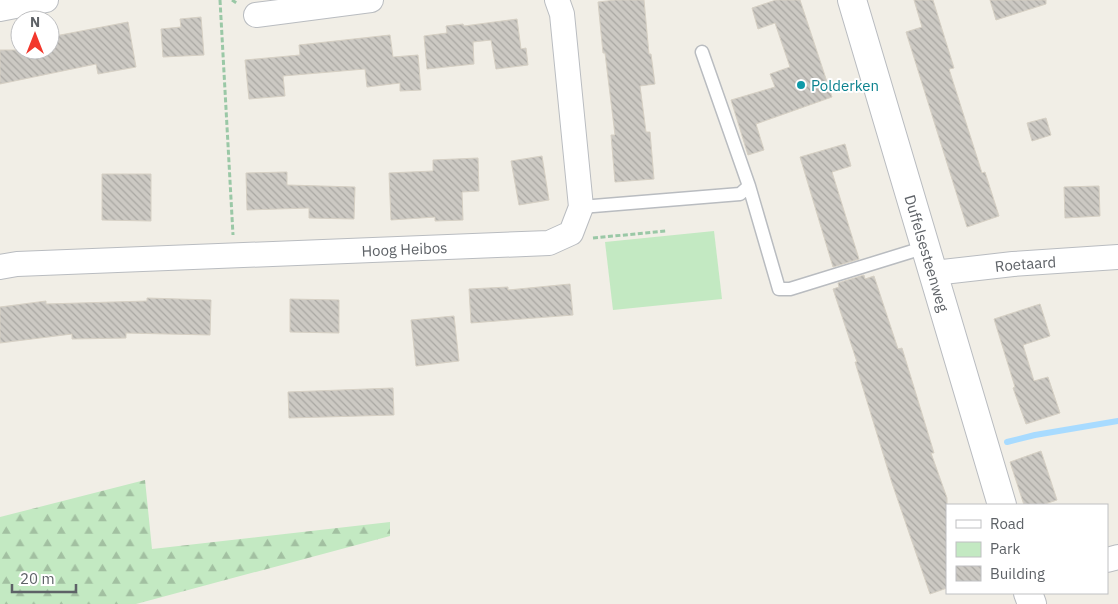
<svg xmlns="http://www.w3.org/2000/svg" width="1118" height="604" font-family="'IBM Plex Sans',sans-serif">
	<defs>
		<pattern id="forest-firs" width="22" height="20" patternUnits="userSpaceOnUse" patternTransform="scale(1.25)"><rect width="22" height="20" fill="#c3e9c2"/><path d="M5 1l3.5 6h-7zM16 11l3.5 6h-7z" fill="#a2c0a1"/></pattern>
		<pattern id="building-back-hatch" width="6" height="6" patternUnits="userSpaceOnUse" patternTransform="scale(1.25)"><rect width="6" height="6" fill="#ccc9c3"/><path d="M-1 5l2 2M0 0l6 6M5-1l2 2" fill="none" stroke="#a9a7a2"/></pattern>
	</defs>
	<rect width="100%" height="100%" fill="#f1eee6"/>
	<path fill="url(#forest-firs)" d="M145,480L152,549L390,522V536L136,604H0V517Z"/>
	<path fill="#c3e9c2" d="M714,231L722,299L613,310L605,242Z"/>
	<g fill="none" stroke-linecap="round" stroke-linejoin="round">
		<path stroke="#a8dbff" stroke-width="6" d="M1007,442L1035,435L1118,421"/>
	</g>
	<path fill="url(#building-back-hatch)" stroke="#d6d0c4" d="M616,0H644L649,54H651L655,84L640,86L646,132H650L654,179L615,182L611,135H615L605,53H603L598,2Z
		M776,0H800L832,97L756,124L764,150L748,155L731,100L775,87L770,74L790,67L775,23L758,29L752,8Z
		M914,0H933L954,68L949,69L982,173L985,172L999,216L967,227L906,32L922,27Z
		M990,0H1046V4L996,20Z
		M201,17L204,55L163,57L161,29L181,27L180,19Z
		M517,19L521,49L526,48L528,65L496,69L491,40L473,42L474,64L427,69L424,36L447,33L446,26L463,24L464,26Z
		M128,22L136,67L98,74L96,64L0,84V50H50V37Z
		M390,35L393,57L418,55L421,90L400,91V83L367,87L365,69L283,76L285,96L249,99L245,60L300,55L299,45Z
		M1046,118L1051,135L1032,141L1027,123Z
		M845,144L851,166L832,172L859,259L833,267L800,157Z
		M542,156L549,200L519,205L511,161Z
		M478,158L479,191L462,192L463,220L435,221V217L391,220L389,173L433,171V160Z
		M287,172V185L355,187L354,219L309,218V208L247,210L246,173Z
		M102,174H151V221L102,220Z
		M1099,186L1100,216L1065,218L1064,187Z
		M864,275L865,279L874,276L898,349L902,348L934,453H931L947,498V588L930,594L892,483L855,362H857L833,289L839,287L838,283Z
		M570,284L573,315L471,323L469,289L508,287V290Z
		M147,298L211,300L210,335L126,333V338L72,339V334L0,343V307L46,301V304L147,301Z
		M290,299L339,300V333L290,332Z
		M1040,304L1050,336L1023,345L1034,381L1048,377L1060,413L1026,424L1013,388L1015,387L994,319Z
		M454,316L459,361L416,366L411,320Z
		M393,388L394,415L289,418L288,392Z
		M1041,451L1057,500L1042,505H1024L1010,462Z"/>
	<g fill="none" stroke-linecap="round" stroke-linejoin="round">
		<defs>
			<path id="service" d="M749,186L779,289H790L926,247
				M581,207L740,194L749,186L702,52"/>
			<g id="minor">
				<path d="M0,9L46,0"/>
				<path d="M256,15L371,0"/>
				<path id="s1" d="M0,267L17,264L549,243L571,233L581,207L562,14L557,0"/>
				<path id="s2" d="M934,273L1013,264L1118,257"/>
				<path d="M1107,560L1118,557"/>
			</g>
			<g id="tertiary">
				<path id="s3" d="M852,0L1002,505"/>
				<path d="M1028,593L1032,604"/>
			</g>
		</defs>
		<use href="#service" stroke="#b9bcc0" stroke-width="15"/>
		<use href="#minor" stroke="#b9bcc0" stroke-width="26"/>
		<use href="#tertiary" stroke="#b9bcc0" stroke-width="30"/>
		<path stroke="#9ac8a6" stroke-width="3" stroke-dasharray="5 2.5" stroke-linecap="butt" d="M220,0L233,235
			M232,0L238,4
			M593,238L666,231"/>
		<use href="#service" stroke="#fff" stroke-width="12"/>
		<use href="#minor" stroke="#fff" stroke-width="24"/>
		<use href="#tertiary" stroke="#fff" stroke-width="28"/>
	</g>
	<circle fill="#0f9aa8" stroke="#fff" stroke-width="2" cx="801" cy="85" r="5"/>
	<g text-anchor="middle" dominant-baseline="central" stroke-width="4" stroke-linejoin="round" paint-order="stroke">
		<g font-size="15" fill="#0d838f" stroke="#fff" text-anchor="start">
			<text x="811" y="85">Polderken</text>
		</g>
		<g font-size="15" fill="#5e6267" stroke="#fff">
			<text stroke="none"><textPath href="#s1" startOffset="405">Hoog Heibos</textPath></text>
			<text stroke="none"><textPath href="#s3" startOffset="264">Duffelsesteenweg</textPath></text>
			<text stroke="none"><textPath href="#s2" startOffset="92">Roetaard</textPath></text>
		</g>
	</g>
	<rect x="946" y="504" width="162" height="90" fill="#ffffff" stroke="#bfc0c2"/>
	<rect x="956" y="520" width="25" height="8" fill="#ffffff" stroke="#bfc0c2"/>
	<text x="990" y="529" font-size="15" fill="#5e6267">Road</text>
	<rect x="956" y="542" width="25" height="15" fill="#c3e9c2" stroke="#bfc0c2"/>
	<text x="990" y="554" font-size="15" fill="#5e6267">Park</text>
	<rect x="956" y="566" width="25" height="15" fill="url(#building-back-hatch)" stroke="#bfc0c2"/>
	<text x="990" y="579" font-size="15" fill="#5e6267">Building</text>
	<g transform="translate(35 35)"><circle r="24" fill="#ffffff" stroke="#bfc0c2"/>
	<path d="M0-4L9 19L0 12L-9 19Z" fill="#f2372c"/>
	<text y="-8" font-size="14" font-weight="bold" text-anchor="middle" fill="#5e6267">N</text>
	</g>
	<path d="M12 584v8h64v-8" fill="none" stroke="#5e6267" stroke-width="2.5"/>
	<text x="20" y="584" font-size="15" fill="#5e6267" stroke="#ffffff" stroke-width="4" paint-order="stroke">20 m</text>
</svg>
